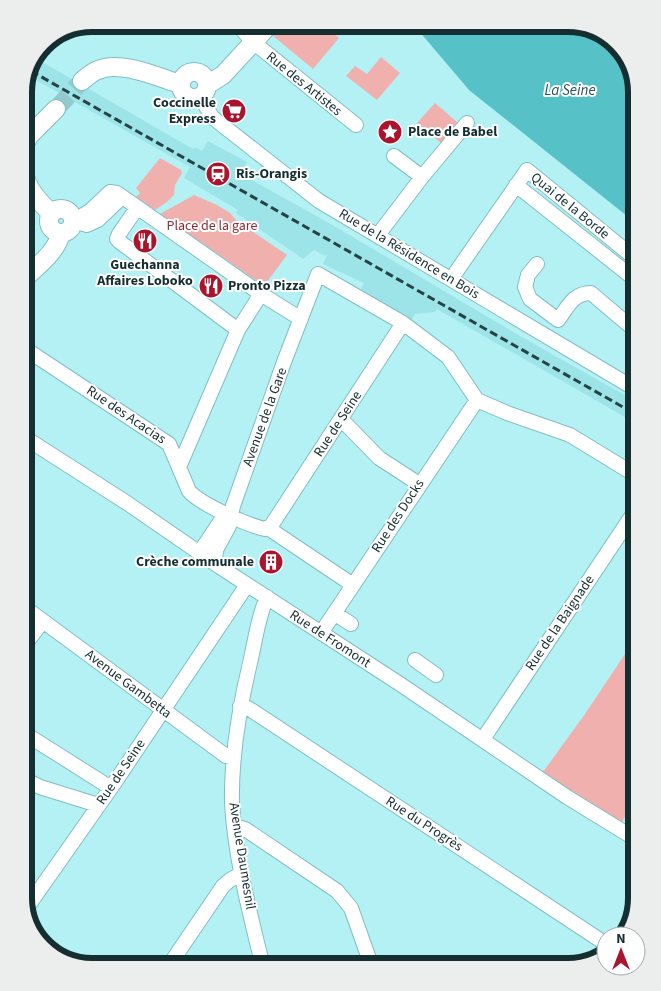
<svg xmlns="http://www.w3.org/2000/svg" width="661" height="991" font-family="'Source Sans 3',sans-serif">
	<rect width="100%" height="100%" fill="#b4f1f5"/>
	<path fill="#9de4e8" d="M37,59L193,149L195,147L202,151L208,141L247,162L241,174L329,223L527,340L637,402V424L437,309L435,312L415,314L411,321L360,291L364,283L323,264L327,255H326L325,256L314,250L303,259L236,213L238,210L184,178L190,167L29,76Z"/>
	<path fill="#f0b0ae" d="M284,24H325L339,38L313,69L272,35Z
		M381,57L400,73L377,100L346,76L355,66L367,74Z
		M435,103L457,122L441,143L417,123Z
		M160,158L181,170L182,173L175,185L174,195L167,202L155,210L136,197L140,193L136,188Z
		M194,195L217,205L230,213L237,221L287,255L264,286L160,214Z
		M637,636V799L621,823L543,772L585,714Z"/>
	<path fill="#56c2c8" d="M413,24H573L607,35L628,58L637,92V224L469,90Z"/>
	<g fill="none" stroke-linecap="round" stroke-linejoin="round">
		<path stroke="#94cace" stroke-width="18" stroke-dasharray="18 9" stroke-linecap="butt" d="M56,109L82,81"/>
		<defs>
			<path id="minor" d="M237,24L253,42L356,125
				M200,96L212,117L319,201L637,390
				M394,156L422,177
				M516,185L637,281
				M137,208L119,234L117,239L120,242L238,330
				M73,221L90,211L110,192L117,193L261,294L301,319
				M73,221L87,225L98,220L122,197
				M378,235L422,177L467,123
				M537,264L528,275L525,287L530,299L558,320C568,307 573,293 591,293L637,332
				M456,272L527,170L637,260
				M629,325L637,315
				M24,348L169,444L189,491C200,504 247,525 265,529L271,526L403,323
				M341,419L379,458L419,484
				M24,437L127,503L220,567L400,684L567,797L637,840
				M179,467L238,330L261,294
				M268,528L353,585
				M200,552L220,522L230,515
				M215,563L216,550L229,526L233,506L284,362L318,274L403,323L448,357L477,400L507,413L570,435L637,476
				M24,607L226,756L234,758
				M334,613L351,624
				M321,633L477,400
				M24,646L43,621
				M415,660L436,675
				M240,706L248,708L606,944
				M24,733L111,788
				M483,739L637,508
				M24,779L40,787L98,805
				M234,826L245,829L337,891L351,908L372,967
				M26,909L111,788L247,585
				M168,967L223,886L230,880L241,874
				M263,967C250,913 235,858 232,803C231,755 239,709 250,663C255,642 258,617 267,597"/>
			<path id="major" d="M181 85a13 13 0 1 1 26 0a13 13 0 1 1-26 0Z
				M82,81C87,77 92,72 98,70C121,60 157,77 180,84
				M207,85L223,75L270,24
				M24,146L29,136L56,109
				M24,173C27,189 39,202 51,213
				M49 221a12 12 0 1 1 24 0a12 12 0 1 1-24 0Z
				M24,279C38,265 56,253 61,233"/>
		</defs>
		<use href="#minor" stroke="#82bec1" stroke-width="16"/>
		<use href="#major" stroke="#82bec1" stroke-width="20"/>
		<use href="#minor" stroke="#fff" stroke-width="14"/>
		<use href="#major" stroke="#fff" stroke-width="18"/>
		<path stroke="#254244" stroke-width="3" stroke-dasharray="8 4" stroke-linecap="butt" d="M31,71L637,415"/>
	</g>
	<defs>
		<symbol id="supermarket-disc" viewBox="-11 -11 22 22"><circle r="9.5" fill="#aa142d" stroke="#fff"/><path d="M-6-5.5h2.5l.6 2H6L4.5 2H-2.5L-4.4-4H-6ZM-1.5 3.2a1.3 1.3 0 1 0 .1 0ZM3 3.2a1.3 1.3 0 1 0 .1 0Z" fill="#fff"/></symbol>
		<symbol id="sight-disc" viewBox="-11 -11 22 22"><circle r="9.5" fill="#aa142d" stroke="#fff"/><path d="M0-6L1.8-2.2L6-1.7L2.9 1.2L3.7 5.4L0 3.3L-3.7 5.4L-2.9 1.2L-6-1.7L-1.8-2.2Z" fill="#fff"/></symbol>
		<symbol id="station-disc" viewBox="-11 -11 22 22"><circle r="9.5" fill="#aa142d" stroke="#fff"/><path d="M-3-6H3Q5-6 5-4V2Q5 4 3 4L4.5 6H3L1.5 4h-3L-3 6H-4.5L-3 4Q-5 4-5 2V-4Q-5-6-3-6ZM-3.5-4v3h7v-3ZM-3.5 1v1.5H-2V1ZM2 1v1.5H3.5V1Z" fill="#fff"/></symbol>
		<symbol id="restaurant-disc" viewBox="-11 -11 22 22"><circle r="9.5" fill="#aa142d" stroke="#fff"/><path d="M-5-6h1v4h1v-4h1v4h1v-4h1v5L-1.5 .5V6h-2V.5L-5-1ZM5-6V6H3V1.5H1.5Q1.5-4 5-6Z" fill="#fff"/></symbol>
		<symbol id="building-disc" viewBox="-11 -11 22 22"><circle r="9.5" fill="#aa142d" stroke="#fff"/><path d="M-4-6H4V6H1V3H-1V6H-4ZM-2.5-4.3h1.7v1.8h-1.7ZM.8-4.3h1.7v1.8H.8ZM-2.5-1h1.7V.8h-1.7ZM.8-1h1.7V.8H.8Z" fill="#fff"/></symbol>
	</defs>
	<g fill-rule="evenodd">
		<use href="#supermarket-disc" x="220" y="97" width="28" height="28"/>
		<use href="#sight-disc" x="376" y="118" width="28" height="28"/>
		<use href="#station-disc" x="204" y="160" width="28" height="28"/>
		<use href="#restaurant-disc" x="131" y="227" width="28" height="28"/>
		<use href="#restaurant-disc" x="197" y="272" width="28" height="28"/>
		<use href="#building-disc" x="257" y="548" width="28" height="28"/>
	</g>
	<g text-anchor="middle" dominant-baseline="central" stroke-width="4" stroke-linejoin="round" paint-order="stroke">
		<g font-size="14" fill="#152e30" stroke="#fff">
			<text transform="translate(304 84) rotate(39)">Rue des Artistes</text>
			<text transform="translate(570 206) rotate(39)">Quai de la Borde</text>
			<text transform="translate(409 254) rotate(31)">Rue de la Résidence en Bois</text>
			<text transform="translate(126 415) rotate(34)">Rue des Acacias</text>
			<text transform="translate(265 417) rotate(-70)">Avenue de la Gare</text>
			<text transform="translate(338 424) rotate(-57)">Rue de Seine</text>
			<text transform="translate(398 516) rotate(-57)">Rue des Docks</text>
			<text transform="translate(560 623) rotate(-56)">Rue de la Baignade</text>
			<text transform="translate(330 639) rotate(33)">Rue de Fromont</text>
			<text transform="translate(128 684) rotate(37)">Avenue Gambetta</text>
			<text transform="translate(121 772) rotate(-56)">Rue de Seine</text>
			<text transform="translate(424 824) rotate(33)">Rue du Progrès</text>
			<text transform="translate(242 856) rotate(81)">Avenue Daumesnil</text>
		</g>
		<g font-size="14" font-weight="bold" fill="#152e30" stroke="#fff" text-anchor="start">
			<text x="216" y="103" text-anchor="end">Coccinelle<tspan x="216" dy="16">Express</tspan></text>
			<text x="408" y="132">Place de Babel</text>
			<text x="236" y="174">Ris-Orangis</text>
			<text x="145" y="265" text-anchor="middle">Guechanna<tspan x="145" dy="16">Affaires Loboko</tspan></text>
			<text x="228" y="286">Pronto Pizza</text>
			<text x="254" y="562" text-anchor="end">Crèche communale</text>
		</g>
		<g font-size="14" fill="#8c2c33" stroke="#fff">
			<text x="212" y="226">Place de la gare</text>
		</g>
		<g font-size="15" font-style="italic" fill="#245457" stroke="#fff">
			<text x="570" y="90">La Seine</text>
		</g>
	</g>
	<path d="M0 0H661V991H0ZM92 32H568A60 60 0 0 1 628 92V898A60 60 0 0 1 568 958H92A60 60 0 0 1 32 898V92A60 60 0 0 1 92 32Z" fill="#eceeee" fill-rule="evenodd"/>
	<path fill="none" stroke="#152e30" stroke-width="6" d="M92 32H568A60 60 0 0 1 628 92V898A60 60 0 0 1 568 958H92A60 60 0 0 1 32 898V92A60 60 0 0 1 92 32Z"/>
	<g transform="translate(621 951)"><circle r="24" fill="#ffffff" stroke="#a1abac"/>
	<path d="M0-4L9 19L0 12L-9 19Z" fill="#aa142d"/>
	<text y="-8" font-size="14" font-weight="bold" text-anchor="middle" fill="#152e30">N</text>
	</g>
</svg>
